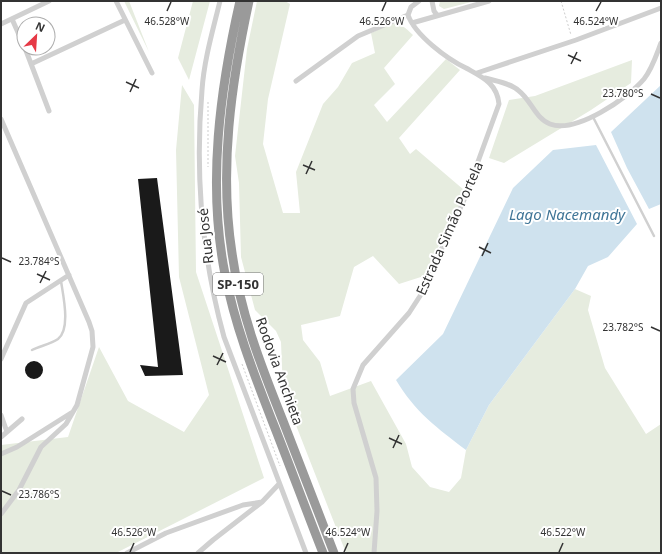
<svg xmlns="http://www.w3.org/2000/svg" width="662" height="554" font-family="'Noto Sans',sans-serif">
	<rect width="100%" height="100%" fill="#fff"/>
	<path fill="#e6ecdf" d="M124,1H129L149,52Z
		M193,1H210L189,80L178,58Z
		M257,1H285L290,4L268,99L263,144L283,213H300L296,172L323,104L338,87L352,63L375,53L371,33C392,24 395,17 413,35L384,68L395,84L374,105L387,122L446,59L460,70L399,138L410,154L416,149L464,190L460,203L424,276L399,284L373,256L354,267L340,316L301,325L303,340L320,362L330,396L371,381L406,444L412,467L430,487L449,492L461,478L466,450L489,405L575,289L591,296L588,310L605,368L646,434L661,424V553H346L283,392L281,342L276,331L255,310L241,257L239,183L235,156L247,49Z
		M440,1H475L444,9L439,6Z
		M632,60L631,83L591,110L504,163L489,158L509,100L535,96Z
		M182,85L194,105L196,272L264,478L116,553H1V445L68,437L99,347L128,401L184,432L209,395L179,277L176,150Z"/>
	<path fill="#cfe2ee" d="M661,85V204L649,209L627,168L611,132Z
		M596,145L637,224L608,257L588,266L575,289L489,405L466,450C437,428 415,412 396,380L443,334L513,188L553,150Z"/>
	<path fill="#1a1a1a" d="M157,178L183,375L145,376L140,365L158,367L138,179Z
		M25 370a9 9 0 1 1 18 0a9 9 0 1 1-18 0Z"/>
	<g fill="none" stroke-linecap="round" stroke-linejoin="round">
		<path stroke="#cdcdcd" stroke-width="1" stroke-dasharray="2 2" stroke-linecap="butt" d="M561,1L571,35
			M208,102V167
			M242,364L280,466"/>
		<path stroke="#d0d0d0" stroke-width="2.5" d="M593,117L654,236
			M32,350C40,346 51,344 58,339C71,329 63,295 61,281"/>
		<path stroke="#d0d0d0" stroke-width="5" d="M116,1L152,73
			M220,1C213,30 204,60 202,90C195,172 202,257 224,337L306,553
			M432,1L434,11L437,15
			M12,19L24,46
			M412,23L489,1
			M1,24L49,1
			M25,48L49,111
			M31,64L125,20
			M477,73L576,40L661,8
			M485,78C495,81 511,83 519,91C531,100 535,118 550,124C576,134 628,98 644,79C652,69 656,56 661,43
			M296,81L358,36L408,15
			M1,119L89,322L92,331L93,347L77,405L66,424L41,447L19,490L1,514
			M1,359L26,303L69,275
			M1,415L7,432
			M1,437L22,419
			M1,454L17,447L71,413
			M127,553L166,533L243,505L262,502
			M198,553L213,540L262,502L279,484
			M374,553L377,511L376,478L354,403L353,389L363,365L409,313L420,296L464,200L499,104C497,83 482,77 466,68C447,59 415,35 408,15L411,7L419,1"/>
		<path stroke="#9a9a9a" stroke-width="9" d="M240,1C220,89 207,184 225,274C235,326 254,374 273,423C290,466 306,510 323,553
			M249,1C231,84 219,169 232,253C240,312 261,366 283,421C300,465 317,509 334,553"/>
	</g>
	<path fill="none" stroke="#333" stroke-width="1.5" d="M167,11L171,2M382,11L386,2M596,11L601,2M568,55L581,61M571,64L577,52M126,82L139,88M130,92L136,79M651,94L660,98M303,165L315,170M306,174L312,161M479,247L491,253M482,256L488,243M2,258L11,262M37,274L50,280M40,283L46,271M651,327L660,331M213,356L226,362M217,365L223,353M389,438L402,444M393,448L399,435M2,491L11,495M130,552L134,543M344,552L348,543M559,552L563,543"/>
	<g text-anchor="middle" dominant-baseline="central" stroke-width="4" stroke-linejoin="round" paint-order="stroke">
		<rect fill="#fff" stroke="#707070" stroke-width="1" x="213" y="273" width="50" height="22" rx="3"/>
		<g font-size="13" font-weight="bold" fill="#333">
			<text x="238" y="284">SP-150</text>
		</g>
		<g font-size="14" fill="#333" stroke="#fff">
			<text transform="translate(449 228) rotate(-66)">Estrada Simão Portela</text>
			<text transform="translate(205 236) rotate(-96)">Rua José</text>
			<text transform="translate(280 371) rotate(70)">Rodovia Anchieta</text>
		</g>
		<g font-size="15" font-style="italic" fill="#3f7597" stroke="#fff">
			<text x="567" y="214">Lago Nacemandy</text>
		</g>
	</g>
	<g font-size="10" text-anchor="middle" fill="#333" stroke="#fff" stroke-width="4" stroke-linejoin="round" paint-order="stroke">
		<text x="167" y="25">46.528°W</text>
		<text x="382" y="25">46.526°W</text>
		<text x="596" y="25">46.524°W</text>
		<text x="623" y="97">23.780°S</text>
		<text x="39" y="265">23.784°S</text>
		<text x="623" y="331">23.782°S</text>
		<text x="39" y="498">23.786°S</text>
		<text x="348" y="536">46.524°W</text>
		<text x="134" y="536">46.526°W</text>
		<text x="563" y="536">46.522°W</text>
	</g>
	<rect width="662" height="554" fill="none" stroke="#333333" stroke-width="4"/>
	<g transform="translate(36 36) rotate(25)"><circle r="19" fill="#ffffff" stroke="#adadad"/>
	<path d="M0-3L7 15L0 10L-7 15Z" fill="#e63946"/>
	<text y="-6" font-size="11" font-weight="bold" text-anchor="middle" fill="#333333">N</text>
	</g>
</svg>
